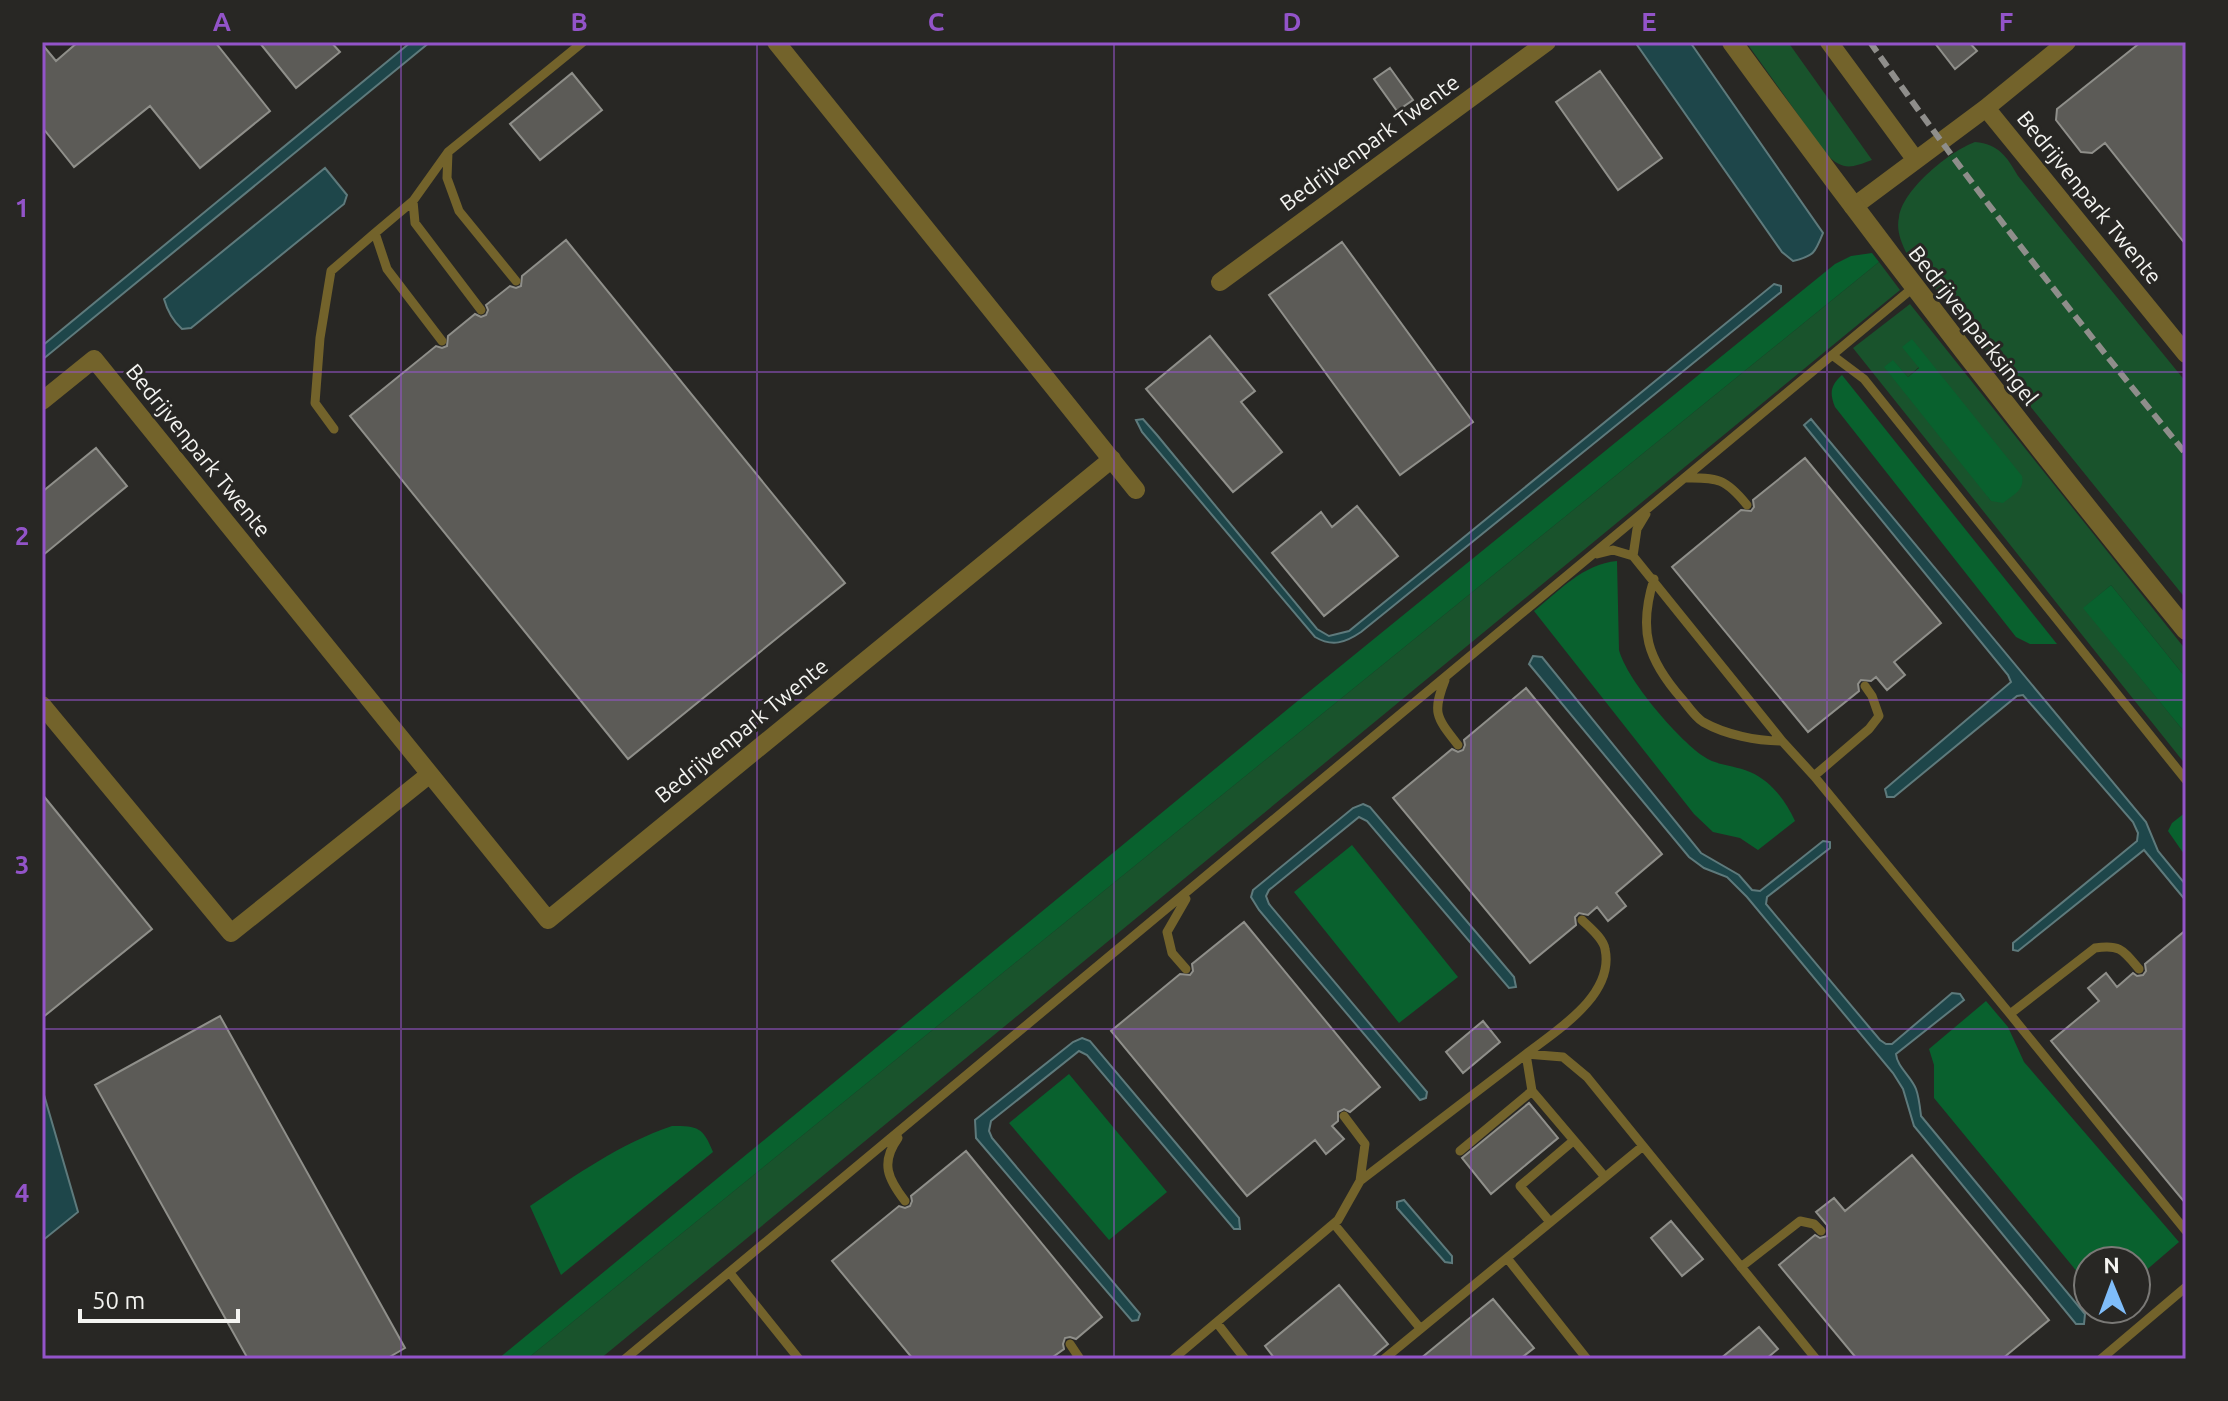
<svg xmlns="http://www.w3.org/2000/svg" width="2228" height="1401" font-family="Ubuntu,sans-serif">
	<rect width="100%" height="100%" fill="#282724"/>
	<path fill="#19532c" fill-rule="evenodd" d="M1746,42H1788L1872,160C1851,168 1843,171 1826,154Z
		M1975,142C1999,144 2007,157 2018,176L2186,382V599L1907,254C1901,242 1896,230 1899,217C1903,189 1950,151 1975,142Z
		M1879,262L1900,290L600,1359H527Z
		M1910,304L2186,650V678L2111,585L2084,608L2186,734V765L1853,348ZM1893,361L1908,377L1919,367L1991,501Z"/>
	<path fill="#09612e" d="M1872,253L1879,262L527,1359H498L1289,708L1835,264L1851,256Z
		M1912,339L2022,476C2025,490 2013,495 2003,503L1991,501L1884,367L1893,360L1908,377L1919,368L1902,347Z
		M1842,375L2057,644H2030L2016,637L1835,407C1829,392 1831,385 1842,375Z
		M1617,561L1619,650C1627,680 1677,738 1703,756C1717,766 1734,765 1750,772C1771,781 1785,800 1795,821L1758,850L1740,838L1713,832L1694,814L1534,611C1559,591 1583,564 1617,561Z
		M2111,585L2186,678V734L2083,608Z
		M2186,812V857L2168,831L2172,823Z
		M1352,845L1458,977L1399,1023L1294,892Z
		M1986,1001L2008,1027L2024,1062L2179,1242L2136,1279V1261H2088V1285L1934,1098V1065L1929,1049Z
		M1069,1074L1167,1192L1109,1240L1009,1123Z
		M672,1126C698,1126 703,1127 713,1152L561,1275L530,1206C576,1175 619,1144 672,1126Z"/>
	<path fill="#1e464a" stroke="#5e7a7c" stroke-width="2" d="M411,42H430L42,360V346Z
		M1635,42H1690L1823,233C1815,253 1814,256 1793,261L1782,252Z
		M325,168L347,195L344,204L191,328L182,329C173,321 167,310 164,299Z
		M1774,284L1781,286V292L1361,632C1345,643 1332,647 1315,637L1142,432L1136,420L1143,419L1157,435L1317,629L1329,636L1349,631Z
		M1811,419L2146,822L2158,851L2186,885V901L2144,850L2018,951L2013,950V943L2137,841L2138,833L2133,822L2023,695L2017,696L1894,797H1887L1885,789L2011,682L2008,675L1804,425Z
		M1533,656L1542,657L1701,853L1739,875L1752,890L1760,891L1823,841L1830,842V848L1767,897L1766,904L1880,1040L1886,1044H1892L1952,993L1960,994L1964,1000L1896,1054C1897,1067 1911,1076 1916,1089C1919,1097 1920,1107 1921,1116L2085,1314L2084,1324H2076L1914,1126L1903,1089L1893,1073L1747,897L1727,877L1704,868L1689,857L1529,664Z
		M1363,804L1370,807L1514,977L1516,987L1509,988L1367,821L1359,817L1269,890L1266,896L1269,904L1427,1092L1426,1098L1420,1100L1259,910L1251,897L1253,890L1353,808Z
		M1082,1038L1090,1041L1239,1218L1240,1229H1234L1087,1055L1079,1051L991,1121L989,1131L992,1138L1140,1314L1138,1320L1132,1321L976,1138L975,1120L1073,1042Z
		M42,1088L78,1212L42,1241Z
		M1404,1200L1452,1256V1263L1445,1262L1397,1208V1202Z"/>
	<path fill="#5c5b57" stroke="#8f8f8a" stroke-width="2" d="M78,42H215L270,111L200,168L150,106L74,167L42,127V44L56,61Z
		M259,42H331L340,52L296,88Z
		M1934,42H1969L1977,51L1955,69Z
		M2141,42H2186V245L2105,143L2092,153L2081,152L2056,120L2057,109Z
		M1390,68L1413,100L1397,111L1374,79Z
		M1600,71L1662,158L1618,190L1556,102Z
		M572,73L602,110L540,160L510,124Z
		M566,240L845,583L628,759L350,416L436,346L442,348L447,346L448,336L475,314L481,317L486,315L488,310L486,305L510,286L516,288L521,286L522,276Z
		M1342,242L1473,422L1400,475L1269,295Z
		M1210,336L1255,391L1241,402L1282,452L1233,492L1146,389Z
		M96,448L127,486L42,556V492Z
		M1805,458L1941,623L1894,662L1905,675L1887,690L1876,677L1871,681L1861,680L1858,684L1859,691L1808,732L1672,567L1741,510L1751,511L1754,507L1753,500Z
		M1357,506L1398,556L1324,616L1272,553L1321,512L1332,527Z
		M1526,688L1662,854L1616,893L1626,906L1608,921L1597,907L1588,915L1579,913L1575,917L1576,925L1530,963L1393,798L1452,749L1458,752L1463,750L1465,745L1464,740Z
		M42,794L152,929L42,1018Z
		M1244,922L1380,1087L1350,1112L1344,1109L1338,1112V1121L1332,1126L1344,1139L1326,1154L1315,1140L1247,1196L1111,1031L1180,974L1190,975L1193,971L1192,964Z
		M2186,930V1204L2051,1041L2099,1001L2088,988L2106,973L2117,987L2133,973L2137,976L2143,975L2146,971L2145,964Z
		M220,1016L405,1348L386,1359H248L95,1085Z
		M1483,1021L1500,1042L1463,1073L1446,1052Z
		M1529,1103L1558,1138L1491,1194L1462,1158Z
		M966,1151L1102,1317L1076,1339L1070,1337L1065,1338L1063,1344L1064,1349L1050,1359H913L832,1261L899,1206L905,1208L910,1206L912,1201L911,1196Z
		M1912,1155L2049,1320L2002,1359H1857L1779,1265L1815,1235L1820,1238L1827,1236V1225L1816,1212L1834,1198L1845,1211Z
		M1671,1221L1703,1259L1682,1276L1651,1238Z
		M1339,1285L1388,1344L1370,1359H1275L1265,1346Z
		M1493,1299L1534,1348L1520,1359H1420Z
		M1759,1327L1778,1349L1766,1359H1720Z"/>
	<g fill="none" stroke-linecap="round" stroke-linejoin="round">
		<path stroke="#73632b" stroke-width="9" d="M448,152L447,178L459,211L516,281
			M413,201L375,233L387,269L442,341
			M481,310L415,223L413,201L448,152L583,42
			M1832,355L1864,379L2186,780
			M334,429L315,403L320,338L331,271L375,233
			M1684,478C1718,477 1726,479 1747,505
			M1597,554L1613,550L1633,556L1782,741L1814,776L2010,1014L2095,948C2120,944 2123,950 2139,969
			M1633,556L1637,529L1646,514
			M1654,579C1638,630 1647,659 1682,699C1688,706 1695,717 1703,722C1726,735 1757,741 1782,741
			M1445,680C1432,713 1436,717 1458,745
			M1814,776L1869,729L1879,716L1872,696L1865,686
			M1186,899L1167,932L1172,953L1186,969
			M1582,920C1590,928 1603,938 1605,949C1615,995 1557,1030 1526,1054L1532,1091L1605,1177
			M2010,1014L2186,1231
			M1344,1116L1365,1144L1360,1181
			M898,1138C880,1163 888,1179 905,1201
			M1460,1151L1532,1091
			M1550,1222L1520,1186L1573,1141
			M1334,1224L1420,1328
			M1507,1258L1587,1359
			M1741,1267L1800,1221L1814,1224L1821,1231
			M730,1273L799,1359
			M1217,1323L1245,1359
			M1070,1344L1080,1359
			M625,1359L1914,287
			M1173,1359L1338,1220L1360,1181L1526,1054L1563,1057L1587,1077L1816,1359
			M1384,1359L1643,1146
			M2101,1359L2186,1287"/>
		<path stroke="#73632b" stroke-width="18" d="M776,42L1136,490
			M1829,42L1915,159
			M1986,108L2186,354
			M1853,207L1986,108L2067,42
			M1220,282L1547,42
			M42,401L94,359L548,920L1112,459
			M42,705L231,933L430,774"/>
		<path stroke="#73632b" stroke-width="20" d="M1732,42C1878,242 2029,438 2186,630"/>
		<path stroke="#8f8e8b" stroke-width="6" stroke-dasharray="12 6" stroke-linecap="butt" d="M1870,42C1969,184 2077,320 2186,454"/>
	</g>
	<path fill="none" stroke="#9354c9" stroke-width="2" stroke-opacity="0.55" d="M401,42V1359M757,42V1359M1114,42V1359M1471,42V1359M1827,42V1359M42,372H2186M42,700H2186M42,1029H2186"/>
	<g text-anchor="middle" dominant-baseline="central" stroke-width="6" stroke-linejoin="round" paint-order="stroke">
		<g font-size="22" fill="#f4f4f1" stroke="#282724">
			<text transform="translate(1369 142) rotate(-36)">Bedrijvenpark Twente</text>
			<text transform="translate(2090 197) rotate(51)">Bedrijvenpark Twente</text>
			<text transform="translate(1974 325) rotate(52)">Bedrijvenparksingel</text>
			<text transform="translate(199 450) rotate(51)">Bedrijvenpark Twente</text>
			<text transform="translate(741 730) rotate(-39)">Bedrijvenpark Twente</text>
		</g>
	</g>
	<rect width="2228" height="1401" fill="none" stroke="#282724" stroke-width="88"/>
	<g transform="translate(2112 1285) rotate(359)"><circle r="38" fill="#282724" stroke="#7a7976" stroke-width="2"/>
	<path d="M0-6L14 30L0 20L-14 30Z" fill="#7fbdfa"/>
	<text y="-12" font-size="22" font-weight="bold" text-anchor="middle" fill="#f4f4f1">N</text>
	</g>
	<path d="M80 1309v12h158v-12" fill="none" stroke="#f4f4f1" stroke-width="4"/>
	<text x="92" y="1309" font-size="24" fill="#f4f4f1" stroke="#282724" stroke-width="6" paint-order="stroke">50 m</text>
	<rect x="44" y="44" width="2140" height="1313" fill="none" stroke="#9354c9" stroke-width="3"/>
	<g font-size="26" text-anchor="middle" font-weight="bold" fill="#9354c9">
		<text x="222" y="31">A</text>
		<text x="579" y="31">B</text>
		<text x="936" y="31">C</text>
		<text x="1292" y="31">D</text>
		<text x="1649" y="31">E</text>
		<text x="2006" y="31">F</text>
		<text x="22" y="217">1</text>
		<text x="22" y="545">2</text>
		<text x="22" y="874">3</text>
		<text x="22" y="1202">4</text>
	</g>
</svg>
